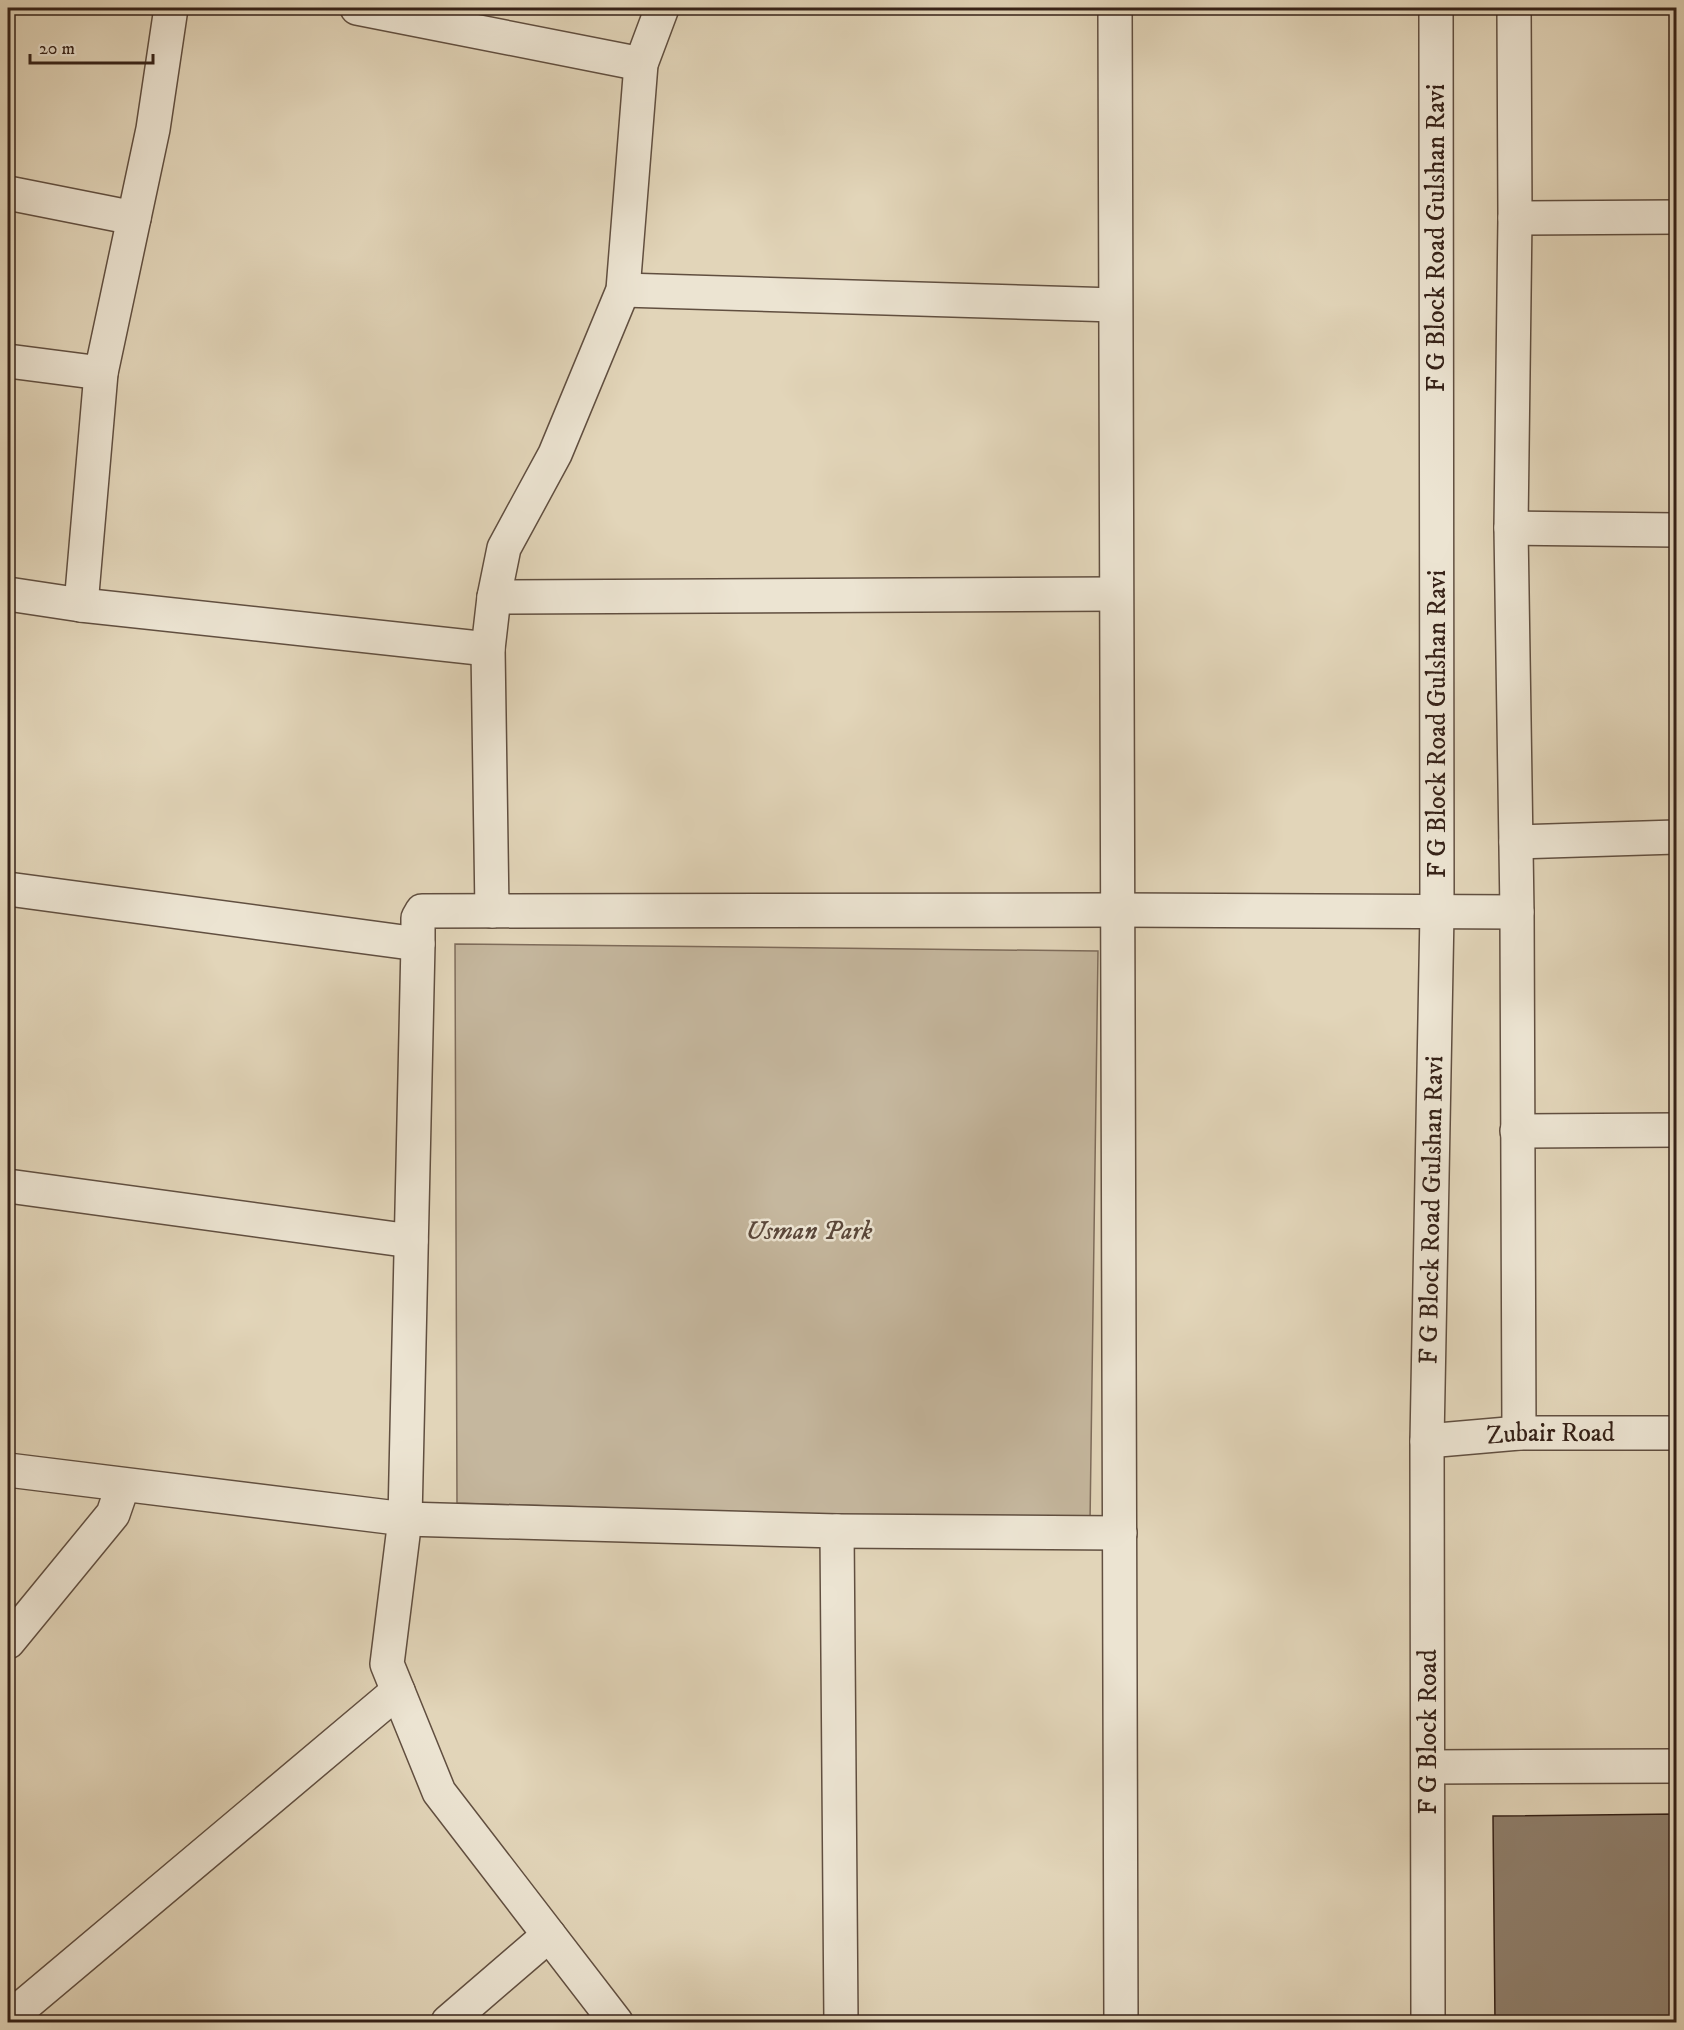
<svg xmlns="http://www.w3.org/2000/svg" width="1684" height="2030" font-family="'IM FELL DW Pica',serif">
	<rect width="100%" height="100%" fill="#e2d5b9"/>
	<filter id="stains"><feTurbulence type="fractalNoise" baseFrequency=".00333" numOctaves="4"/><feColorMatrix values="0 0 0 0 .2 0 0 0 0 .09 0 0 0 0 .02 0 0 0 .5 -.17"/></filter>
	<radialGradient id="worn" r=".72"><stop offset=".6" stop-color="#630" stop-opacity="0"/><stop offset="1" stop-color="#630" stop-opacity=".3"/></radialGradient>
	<path fill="#c5b79e" stroke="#7e6c5b" stroke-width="1.5" d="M455,944L1098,951L1090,1523L457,1503Z"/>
	<path fill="#8f7f6c" stroke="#362218" stroke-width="1.5" d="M1676,1814V2022H1495L1493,1816Z"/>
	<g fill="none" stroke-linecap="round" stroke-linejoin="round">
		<defs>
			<g id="minor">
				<path d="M357,8L641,64"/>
				<path d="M1115,8L1121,2022"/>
				<path d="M1514,8L1515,218L1511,528L1517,912L1519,1433"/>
				<path d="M8,193L134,218"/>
				<path d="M1515,218L1676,217"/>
				<path d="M623,290L1115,305"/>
				<path d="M8,361L101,373"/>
				<path d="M1511,528L1676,530"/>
				<path d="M8,594L81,605L488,649"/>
				<path d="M494,597L1116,594"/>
				<path d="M81,605L101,373L153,129L171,8"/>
				<path d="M1516,842L1676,837"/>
				<path d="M8,889L418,944"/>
				<path d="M492,911L488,649L494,597L504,548L555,454L623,290L641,64L662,8"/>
				<path d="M1517,1131L1676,1130"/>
				<path d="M8,1186L411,1241"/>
				<path id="s1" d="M1427,1441L1519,1433H1676"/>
				<path d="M8,1470L405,1519L837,1531L1120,1533"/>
				<path d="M837,1531L841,2022"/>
				<path d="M8,1642L113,1514L123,1485"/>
				<path d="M1428,1767L1676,1766"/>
				<path d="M8,2019L398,1691"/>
				<path d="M448,2022L549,1935"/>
				<path d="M616,2022L439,1792L387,1664L405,1519L418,944V918L422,911L1116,910L1517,912"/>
				<path id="s2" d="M1428,2022L1427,1441L1437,913L1436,8"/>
			</g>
		</defs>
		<use href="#minor" stroke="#614f40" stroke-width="36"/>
		<use href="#minor" stroke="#ece4d2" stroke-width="33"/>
	</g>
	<g text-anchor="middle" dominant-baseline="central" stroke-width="5" stroke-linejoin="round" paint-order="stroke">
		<g font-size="26" fill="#362218" stroke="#ece4d2">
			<text transform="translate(1436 238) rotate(-90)">F G Block Road Gulshan Ravi</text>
			<text transform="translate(1437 724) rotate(-90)">F G Block Road Gulshan Ravi</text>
			<text stroke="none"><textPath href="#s2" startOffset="812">F G Block Road Gulshan Ravi</textPath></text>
			<text stroke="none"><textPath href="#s1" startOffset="124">Zubair Road</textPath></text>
			<text transform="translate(1428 1732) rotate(-90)">F G Block Road</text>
		</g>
		<g font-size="26" font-style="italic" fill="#5a473a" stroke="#ece4d2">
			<text x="809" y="1231">Usman Park</text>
		</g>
	</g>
	<rect width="1684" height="2030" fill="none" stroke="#e2d5b9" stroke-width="30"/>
	<rect x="9" y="9" width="1666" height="2012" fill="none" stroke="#362218" stroke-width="3"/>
	<rect x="15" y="15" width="1654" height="2000" fill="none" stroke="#362218" stroke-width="1.5"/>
	<path d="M30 54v9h123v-9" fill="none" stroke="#362218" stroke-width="3"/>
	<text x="39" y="54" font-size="18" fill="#362218" stroke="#ece4d2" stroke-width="4.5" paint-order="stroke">20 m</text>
	<rect width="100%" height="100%" filter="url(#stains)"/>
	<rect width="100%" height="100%" fill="url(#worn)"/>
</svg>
